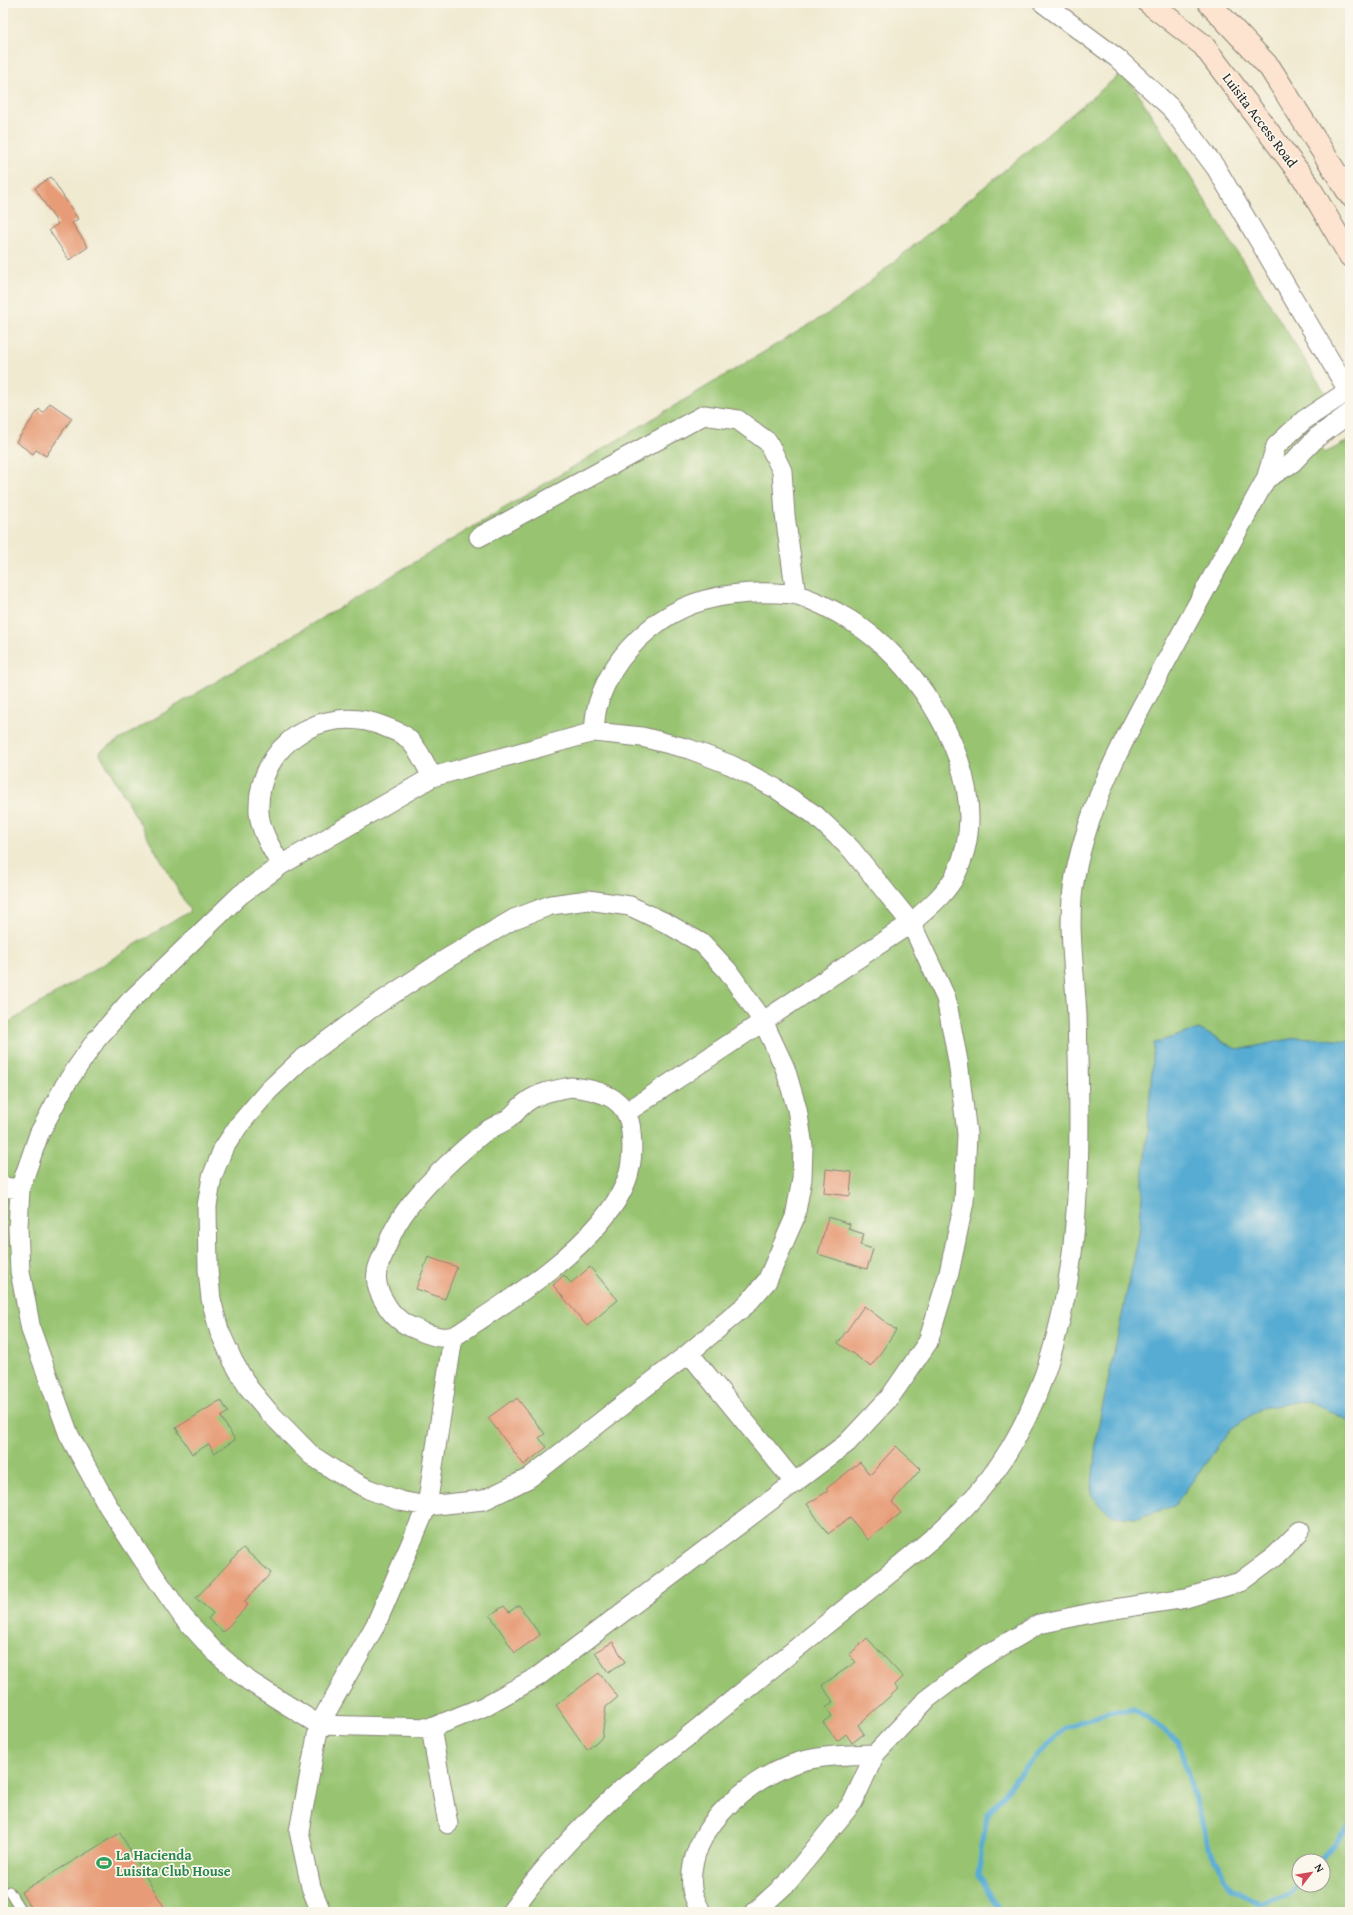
<svg xmlns="http://www.w3.org/2000/svg" width="1353" height="1915" font-family="'Gentium Book Plus',serif">
	<rect width="100%" height="100%" fill="#fbf7ec"/>
	<filter id="ink" filterUnits="userSpaceOnUse"><feTurbulence type="fractalNoise" baseFrequency=".025" numOctaves="2"/><feDisplacementMap in="SourceGraphic" scale="8" xChannelSelector="R" yChannelSelector="G"/><feConvolveMatrix kernelMatrix="1 2 1 2 8 2 1 2 1" color-interpolation-filters="sRGB"/></filter>
	<filter id="wash" filterUnits="userSpaceOnUse"><feTurbulence type="fractalNoise" baseFrequency=".012" numOctaves="4" result="noise"/><feDisplacementMap in="SourceGraphic" scale="16" xChannelSelector="R" yChannelSelector="G"/><feGaussianBlur stdDeviation="0.9" result="paint"/><feColorMatrix in="noise" values="0 0 0 0 0 0 0 0 0 0 0 0 0 0 0 0 0 1.4 0 .05"/><feComposite in="paint" operator="in"/></filter>
	<g filter="url(#wash)">
		<rect width="100%" height="100%" fill="#f0ead1"/>
		<path fill="#98c471" stroke="#5a7046" fill-rule="evenodd" d="M1124,71L1329,399L1304,420L1325,453L1350,440V1912H3V1026L190,911L99,752L842,305ZM1299,1861H1323V1885H1299Z"/>
		<path fill="#57acd3" stroke="#3a6478" d="M1199,1029L1238,1050L1299,1037L1350,1041V1418L1347,1420L1308,1400L1261,1408L1231,1429L1174,1506L1137,1518L1112,1516L1091,1496L1097,1433L1139,1235L1154,1043Z"/>
		<g fill="none" stroke-linecap="round" stroke-linejoin="round">
			<path stroke="#57acd3" stroke-width="5.5" d="M1319,1861L1350,1825
				M1001,1912L978,1875L987,1815L1026,1767L1065,1728L1108,1713L1134,1708L1178,1741L1211,1854L1232,1889L1261,1904L1292,1893L1299,1885"/>
		</g>
		<g id="blocks">
			<path fill="#e79c77" d="M51,177L78,219L72,223L88,247L69,260L49,230L58,224L35,188Z
				M50,403L72,418L46,456L36,450L33,454L16,442L39,409L43,413Z
				M826,1169L852,1172L850,1196L824,1193Z
				M828,1217L850,1224L848,1229L864,1234L860,1245L873,1249L867,1269L818,1254Z
				M428,1257L457,1267L445,1299L416,1289Z
				M590,1267L618,1300L587,1326L553,1285L564,1275L571,1283Z
				M864,1306L896,1330L871,1367L838,1343Z
				M517,1398L545,1434L539,1438L547,1447L524,1465L488,1418L511,1401L512,1402Z
				M221,1400L228,1412L221,1417L235,1440L214,1453L209,1444L192,1454L176,1428Z
				M896,1446L921,1469L892,1502L901,1513L868,1540L850,1518L828,1534L807,1504L828,1491L826,1489L860,1462L870,1475Z
				M243,1548L271,1573L244,1602L248,1605L223,1632L208,1619L213,1613L196,1598Z
				M519,1605L540,1635L515,1653L490,1615L504,1606L509,1612Z
				M867,1638L903,1677L895,1685L898,1689L858,1725L864,1734L852,1743L846,1734L837,1741L823,1722L832,1716L826,1707L833,1702L822,1685L856,1662L849,1655Z
				M613,1642L625,1662L608,1672L595,1652Z
				M599,1673L618,1697L606,1707L602,1737L587,1750L556,1705Z
				M120,1833L167,1912H33L21,1892Z"/>
		</g>
	</g>
	<g filter="url(#ink)">
		<use href="#blocks" fill-opacity="0" stroke="#868376" stroke-width="1"/>
		<g fill="none" stroke-linecap="round" stroke-linejoin="round">
			<defs>
				<path id="lane" d="M9,1891L22,1912"/>
				<path id="street" d="M1043,3L1117,58L1170,107L1216,168L1350,394
					M1266,479L1292,463L1316,438L1350,413
					M479,537L704,415L738,420L768,442L782,471L785,515L796,595
					M594,732L642,737L689,749L731,765L775,788L815,815L851,849L911,923L946,998L958,1061L967,1134L964,1202L949,1273L928,1342L890,1397L847,1443L537,1677L483,1707L431,1728L319,1725L249,1681L214,1651L183,1617L144,1561L108,1506L69,1435L31,1330L20,1271L18,1228L20,1189L39,1134L65,1085L96,1040L129,1002L240,895L281,865L432,777Z
					M594,732C595,723 595,713 598,704C608,670 631,642 660,621C694,597 736,591 777,593C783,594 791,593 798,595C833,607 870,630 895,657C946,711 992,801 956,874C946,894 928,908 911,923L627,1112
					M281,865C272,849 260,831 259,812C256,745 323,702 383,726C390,729 399,732 405,736C418,747 424,762 432,777
					M588,900L630,906L666,923L703,944L728,971L763,1021L785,1068L797,1109L803,1146L802,1179L795,1217L767,1281L747,1304L689,1353L529,1478L484,1500L427,1506L400,1501L368,1489L340,1474L311,1455L268,1411L248,1387L233,1361L219,1330L211,1299L208,1270L207,1206L212,1177L223,1149L239,1125L269,1090L300,1061L370,1009L446,959L514,919L551,905Z
					M571,1087C601,1090 629,1098 631,1132C633,1149 632,1166 626,1182C602,1242 511,1300 458,1334C447,1341 429,1335 418,1330C402,1324 392,1316 384,1301C379,1293 375,1283 377,1272C377,1267 381,1260 383,1255C387,1245 391,1235 396,1226C414,1194 453,1158 482,1134C489,1128 499,1125 508,1119C515,1114 520,1106 528,1101C540,1092 557,1090 571,1087Z
					M3,1187L20,1189
					M689,1353L795,1483
					M431,1728L448,1824
					M321,1912L311,1887L299,1831L319,1725L376,1624L427,1506L453,1337
					M511,1912C543,1867 580,1827 621,1790C696,1730 770,1670 845,1609C900,1564 963,1521 1002,1461C1087,1332 1081,1164 1077,1016C1075,970 1066,922 1075,876C1090,797 1131,726 1169,656C1201,597 1234,538 1266,479L1276,446L1304,420L1348,391
					M701,1912C698,1905 693,1897 692,1889C686,1832 742,1785 790,1765C816,1755 848,1755 875,1754
					M755,1912L788,1882L853,1802L875,1754L927,1699L978,1660L1039,1624L1101,1611L1186,1598L1240,1582L1275,1556L1300,1531"/>
				<path id="secondary" d="M1149,3L1203,45L1307,183L1350,256
					M1209,3L1270,68L1350,195"/>
			</defs>
			<use href="#lane" stroke="#868376" stroke-width="11"/>
			<use href="#street" stroke="#868376" stroke-width="21"/>
			<use href="#secondary" stroke="#868376" stroke-width="24"/>
			<use href="#lane" stroke="#fff" stroke-width="9"/>
			<use href="#street" stroke="#fff" stroke-width="19"/>
			<use href="#secondary" stroke="#fde4d0" stroke-width="22"/>
		</g>
	</g>
	<defs>
		<symbol id="stadium-bare" viewBox="-9 -9 18 18"><path d="M0-5a6.5 5 0 1 0 0 10a6.5 5 0 1 0 0-10ZM-3.5-1.8h7v3.6h-7Z" fill="#2e9e5b" stroke="#fbf7ec" stroke-width="2.5" paint-order="stroke"/></symbol>
	</defs>
	<g fill-rule="evenodd">
		<use href="#stadium-bare" x="93" y="1852" width="22" height="22"/>
	</g>
	<g text-anchor="middle" dominant-baseline="central" stroke-width="3.5" stroke-linejoin="round" paint-order="stroke">
		<g font-size="14" fill="#1c1c1c" stroke="#fbf7ec">
			<text transform="translate(1260 120) rotate(53)">Luisita Access Road</text>
		</g>
		<g font-size="14" font-weight="bold" fill="#27864d" stroke="#fbf7ec" text-anchor="start">
			<text x="116" y="1855">La Hacienda<tspan x="116" dy="16">Luisita Club House</tspan></text>
		</g>
	</g>
	<rect width="1353" height="1915" fill="none" stroke="#fbf7ec" stroke-width="16"/>
	<g transform="translate(1311 1873) rotate(59)"><circle r="19" fill="#fbf7ec" stroke="#a29f99"/>
	<path d="M0-3L7 15L0 10L-7 15Z" fill="#d1495b"/>
	<text y="-6" font-size="11" font-weight="bold" text-anchor="middle" fill="#1c1c1c">N</text>
	</g>
</svg>
